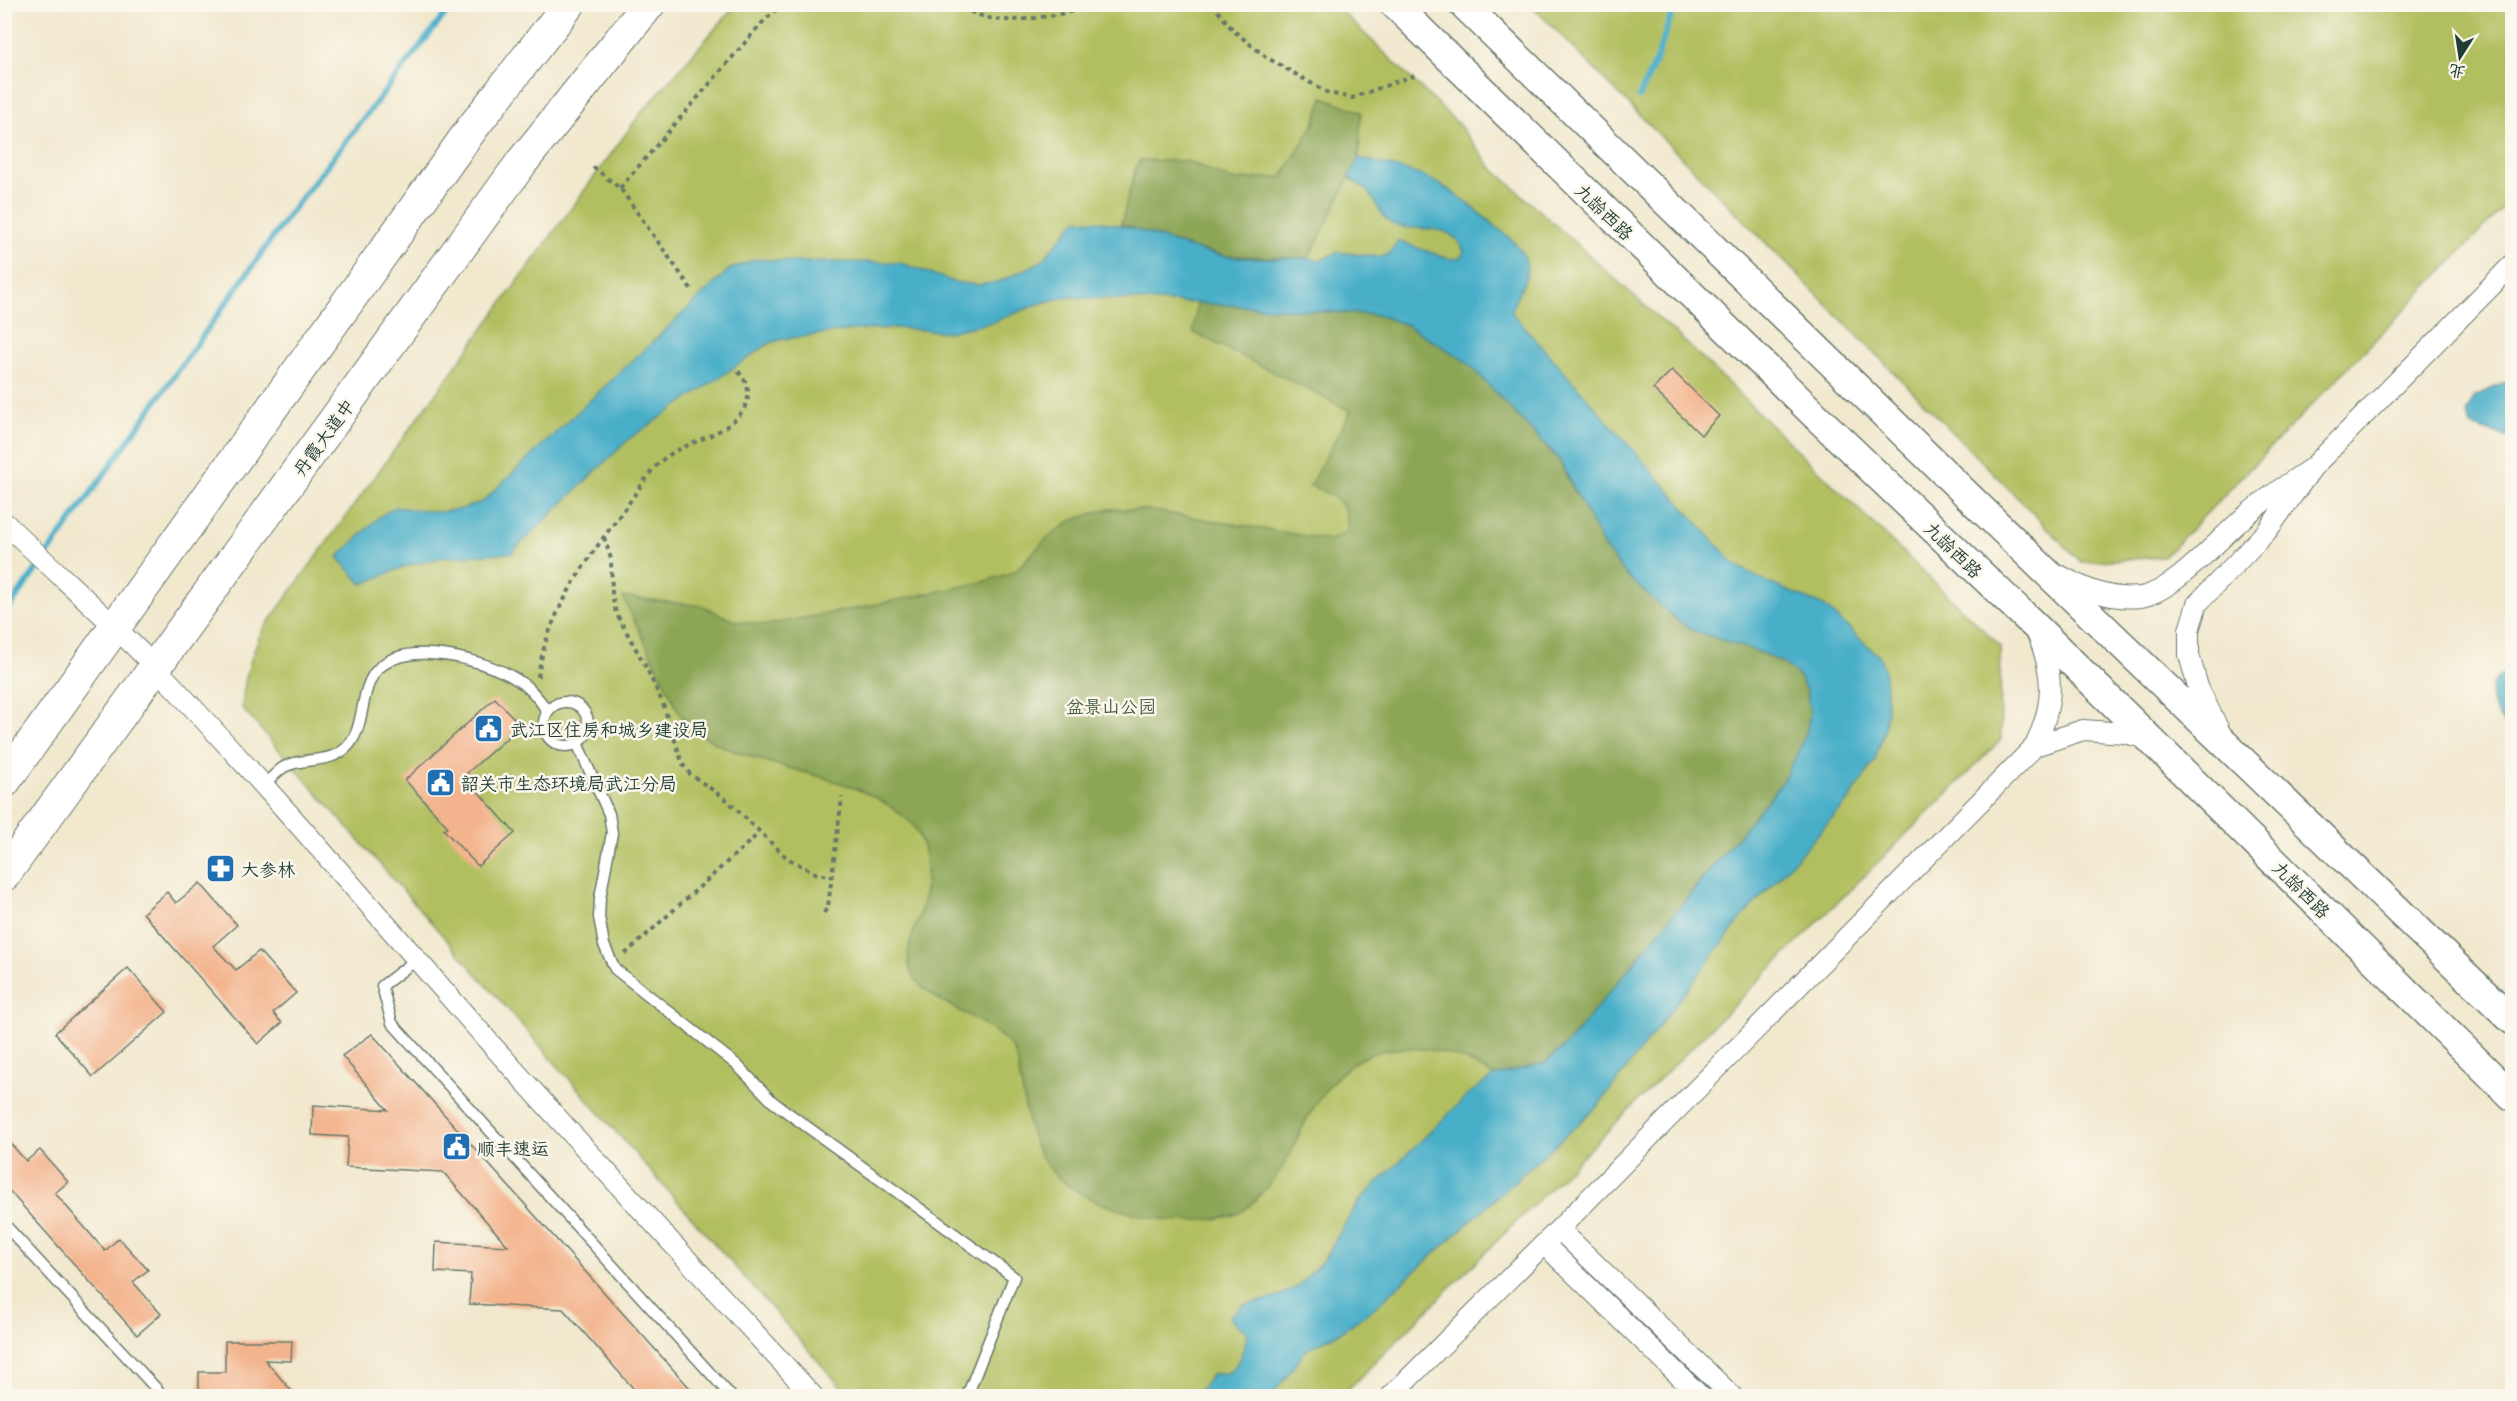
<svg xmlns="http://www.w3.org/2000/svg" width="2517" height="1401" font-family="'Playpen Sans','LXGW WenKai TC',sans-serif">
	<rect width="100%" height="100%" fill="#fbf7ec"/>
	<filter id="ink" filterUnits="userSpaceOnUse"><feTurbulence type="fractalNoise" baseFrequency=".0167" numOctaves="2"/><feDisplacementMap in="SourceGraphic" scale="12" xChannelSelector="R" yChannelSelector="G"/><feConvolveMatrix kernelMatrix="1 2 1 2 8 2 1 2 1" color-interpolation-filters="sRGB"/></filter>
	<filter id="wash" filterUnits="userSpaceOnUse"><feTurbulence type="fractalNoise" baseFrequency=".008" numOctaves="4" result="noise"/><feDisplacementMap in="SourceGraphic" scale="24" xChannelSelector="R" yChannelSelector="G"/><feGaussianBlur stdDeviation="1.35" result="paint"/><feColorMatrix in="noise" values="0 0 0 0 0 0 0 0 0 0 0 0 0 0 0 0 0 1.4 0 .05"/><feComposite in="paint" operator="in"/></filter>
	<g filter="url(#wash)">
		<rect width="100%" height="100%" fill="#f1e8ce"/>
		<path fill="#b2bf60" stroke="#687e4a" stroke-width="1.5" d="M1334,4L1459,125L1491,167L1684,341L2000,646L2001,740L1341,1396H849L242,708C244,678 250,659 262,631L641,113L736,5Z
			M1531,5H2512V199L2164,557L2081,562Z"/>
		<path fill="#8da656" stroke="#567245" stroke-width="1.5" d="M1323,97L1361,112L1359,158L1309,258L1226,256L1192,248L1121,224L1135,170L1140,160L1187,161L1232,180L1282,177L1315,122Z
			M1197,303L1378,315L1407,325L1466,361L1559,460L1575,493L1657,601L1677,620L1695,631L1765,654L1783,663L1798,675L1807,692L1810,714L1807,731L1797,756L1780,785L1567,1044L1545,1063L1494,1076C1485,1071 1476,1065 1467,1061C1437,1047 1390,1042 1360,1059C1340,1070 1323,1092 1311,1112C1302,1125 1297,1141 1289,1156C1281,1171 1268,1187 1256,1199C1252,1203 1247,1209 1242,1211C1228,1220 1187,1222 1170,1220C1139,1216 1104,1208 1077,1191C1029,1162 1029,1127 1020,1077C1018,1067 1018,1056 1012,1048C989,1016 925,1004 911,972C903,951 914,932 920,913C929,885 930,849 913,825C908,819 900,814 894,809C838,766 717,768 680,714L623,597L703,606L732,620L765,625L859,608L983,582L1014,572L1049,536L1073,520L1106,509L1148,510L1330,540L1347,532C1349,500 1336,498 1310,485L1351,411L1193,332Z"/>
		<path fill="#4aafc9" stroke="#34767e" stroke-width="1.5" d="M1359,158C1388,166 1420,171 1446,188C1462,198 1478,212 1493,224C1505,234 1522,246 1526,262C1531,283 1513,294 1512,313L1734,564L1762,580L1824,606L1880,657L1885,672L1887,711L1885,729L1875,760L1850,799L1740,920L1598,1106L1373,1309L1342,1331L1305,1351L1272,1396H1196L1212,1374C1216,1373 1223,1374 1227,1373C1238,1369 1246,1344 1247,1333L1229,1317L1243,1305L1275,1298L1297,1287L1325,1258L1358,1202L1470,1093L1494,1076L1545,1063L1567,1044L1780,785L1797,756L1807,731L1810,714L1807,692L1798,675L1783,663L1765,654L1695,631L1677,620L1628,577L1604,547L1559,459L1466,361L1407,325L1378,315L1197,303L1065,297L1041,303L993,322L948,332L898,328L852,330L783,339L770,343L629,439L511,553L445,557L406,566L362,584L338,557L379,517L395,507L438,512L461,509L482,502L730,269L756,259L796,262H878L901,263L954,282L979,285L1001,281L1042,261L1076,220C1131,219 1173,248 1225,256C1252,260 1282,258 1309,258L1319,261L1337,252L1381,257L1389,254L1398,241L1450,259L1460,258L1464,251C1452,219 1414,233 1394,225C1381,219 1377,202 1368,192C1363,187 1356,182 1349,178Z
			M2512,380V439L2471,426L2467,412L2474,396Z
			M2512,670V734C2494,714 2476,683 2512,670Z"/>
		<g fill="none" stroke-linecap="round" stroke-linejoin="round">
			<path stroke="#4aafc9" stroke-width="6" d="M1639,97L1657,58L1675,4
				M4,615L293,209L453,4"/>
		</g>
		<g id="blocks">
			<path fill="#f3b48d" d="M1672,370L1719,416L1701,435L1653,389Z
				M495,698L521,726L467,773L476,783L473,786L515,833L478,866L444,830L448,827L405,780Z
				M200,883L237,925L213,946L236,970L259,951L296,993L273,1013L282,1023L258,1044L143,913L167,892L176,903Z
				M128,968L167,1012L93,1077L55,1033Z
				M372,1034L697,1396H640L563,1309L469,1304L471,1274L435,1272L436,1242L508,1246L443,1172L346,1167L348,1137L312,1135L313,1105L388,1110L342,1056Z
				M4,1136L26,1161L40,1150L68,1182L55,1193L105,1251L119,1238L148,1270L133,1282L161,1314L137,1335L4,1185Z
				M225,1341H292L291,1361L265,1360L296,1396H199V1372H225Z"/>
		</g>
	</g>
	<g filter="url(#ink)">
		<use href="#blocks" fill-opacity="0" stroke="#68796a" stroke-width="1.5"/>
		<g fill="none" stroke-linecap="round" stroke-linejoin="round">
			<defs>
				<path id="lane" d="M544 724a22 22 0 1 1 44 0a22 22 0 1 1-44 0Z
					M577,743L609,814L612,833L600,898L599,917L604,945L615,969L737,1065L773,1102L1014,1277L967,1396
					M263,786C270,780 276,772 284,767C303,756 331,765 348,746C366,726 359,690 377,670C405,638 486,660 516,679C530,687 539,698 547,711
					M416,960L382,986L392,1023L731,1396
					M4,1224L163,1396"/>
				<path id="street" d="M2313,467L2512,265
					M4,522C54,571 107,617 155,667C270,789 379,917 490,1043C596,1162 705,1279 813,1396
					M2061,576C2087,590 2110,600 2140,597C2175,592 2221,536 2249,513C2269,496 2291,482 2313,467L2267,531L2197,604L2189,630V655L2198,687L2220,732
					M2037,633C2055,676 2054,704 2035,746L2083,730L2125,733L2148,739
					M1559,1229L1732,1396
					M1544,1244L1700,1396
					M1391,1396L1559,1229L2035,746"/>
				<path id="secondary" d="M1394,4L1820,420L2034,625L2512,1096
					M1463,4L2039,565L2512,1020"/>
				<path id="primary" d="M4,782L473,127L569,4
					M4,875L522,162L649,4"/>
			</defs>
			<use href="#lane" stroke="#68796a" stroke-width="13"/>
			<use href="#street" stroke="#68796a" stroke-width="22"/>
			<use href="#secondary" stroke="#68796a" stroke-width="31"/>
			<use href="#primary" stroke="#68796a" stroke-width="34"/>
			<path stroke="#68796a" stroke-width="4" stroke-dasharray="4.5 4.5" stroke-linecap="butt" d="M954,4C967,10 980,17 994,19C1016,23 1076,13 1097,4
				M1212,4L1234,31L1266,57L1328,93L1352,98L1415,75
				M593,167L620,188L692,290
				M620,188L761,24L782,4
				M604,537L611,559L612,595L616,613L647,669L663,704L683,765L690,774L727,800L787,858L815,873L831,877
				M538,677C546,612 591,554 629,503C640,488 650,469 666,457C689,441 723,436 741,413C753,397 749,382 736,369
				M824,913L828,906L842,797
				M625,954L757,835"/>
			<use href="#lane" stroke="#fff" stroke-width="10"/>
			<use href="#street" stroke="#fff" stroke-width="20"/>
			<use href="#secondary" stroke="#fff" stroke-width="28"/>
			<use href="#primary" stroke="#fff" stroke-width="32"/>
		</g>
	</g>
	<defs>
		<symbol id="civic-square" viewBox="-11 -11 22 22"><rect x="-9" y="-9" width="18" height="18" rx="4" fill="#1f6fb2" stroke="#fbf7ec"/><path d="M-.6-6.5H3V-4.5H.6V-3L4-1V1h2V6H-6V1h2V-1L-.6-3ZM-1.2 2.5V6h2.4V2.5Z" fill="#fff"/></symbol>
		<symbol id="pharmacy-square" viewBox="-11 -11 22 22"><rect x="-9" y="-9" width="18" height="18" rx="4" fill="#1f6fb2" stroke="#fbf7ec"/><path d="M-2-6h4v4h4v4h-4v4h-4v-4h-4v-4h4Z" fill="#fff"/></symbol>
	</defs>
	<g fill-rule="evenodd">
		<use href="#civic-square" x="472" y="712" width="33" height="33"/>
		<use href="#civic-square" x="424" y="766" width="33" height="33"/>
		<use href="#pharmacy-square" x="204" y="852" width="33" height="33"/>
		<use href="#civic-square" x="440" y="1130" width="33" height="33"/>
	</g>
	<g text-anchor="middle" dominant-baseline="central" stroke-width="5" stroke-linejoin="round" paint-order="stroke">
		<g font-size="18" fill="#1f3d34" stroke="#fbf7ec">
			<text transform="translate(1605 211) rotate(44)">九龄西路</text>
			<text transform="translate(323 437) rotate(-54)">丹霞大道中</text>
			<text transform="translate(1954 549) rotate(44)">九龄西路</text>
			<text transform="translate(2302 889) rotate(45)">九龄西路</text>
		</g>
		<g font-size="18" fill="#445e3f" stroke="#fbf7ec">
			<text x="1111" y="705">盆景山公园</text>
		</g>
		<g font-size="18" fill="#1f3d34" stroke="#fbf7ec" text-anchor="start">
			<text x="510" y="728">武江区住房和城乡建设局</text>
			<text x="461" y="782">韶关市生态环境局武江分局</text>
			<text x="241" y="868">大参林</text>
			<text x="477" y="1147">顺丰速运</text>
		</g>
	</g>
	<rect width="2517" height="1401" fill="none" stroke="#fbf7ec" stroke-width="24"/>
	<g transform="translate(2460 57) rotate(192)" stroke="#fbf7ec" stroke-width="4.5" paint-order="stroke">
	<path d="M0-4.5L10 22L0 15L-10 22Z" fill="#1f3d34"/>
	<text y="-9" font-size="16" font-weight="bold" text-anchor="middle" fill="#1f3d34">北</text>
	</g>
</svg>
